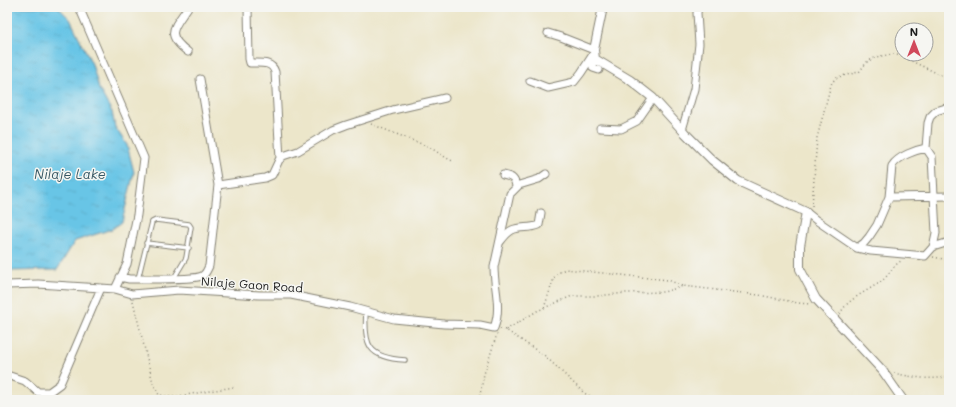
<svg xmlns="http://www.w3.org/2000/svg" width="956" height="407" font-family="Mali,sans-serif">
	<defs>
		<pattern id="water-ripples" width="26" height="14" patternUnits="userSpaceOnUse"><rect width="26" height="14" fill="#68c5e6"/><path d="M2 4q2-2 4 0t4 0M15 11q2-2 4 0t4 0" fill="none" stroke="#5aa9c5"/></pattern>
	</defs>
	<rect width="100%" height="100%" fill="#f6f6f2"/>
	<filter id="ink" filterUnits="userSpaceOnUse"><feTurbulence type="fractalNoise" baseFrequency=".025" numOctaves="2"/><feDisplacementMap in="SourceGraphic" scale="8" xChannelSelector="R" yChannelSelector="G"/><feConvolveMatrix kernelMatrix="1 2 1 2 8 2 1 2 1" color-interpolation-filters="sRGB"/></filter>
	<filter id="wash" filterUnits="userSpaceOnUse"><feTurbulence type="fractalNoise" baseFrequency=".012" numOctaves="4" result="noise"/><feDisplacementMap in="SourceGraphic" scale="16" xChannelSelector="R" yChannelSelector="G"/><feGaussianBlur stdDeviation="0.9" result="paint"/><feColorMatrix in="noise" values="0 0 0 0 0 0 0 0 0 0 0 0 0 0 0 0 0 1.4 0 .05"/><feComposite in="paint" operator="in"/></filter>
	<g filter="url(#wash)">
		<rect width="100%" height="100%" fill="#ece6ca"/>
		<path fill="url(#water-ripples)" stroke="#427081" d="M7,7H58L70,19L92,64L99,89L112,112L115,127L127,145L134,172L122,222L112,229L75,241L57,270L7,271Z"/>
	</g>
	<g filter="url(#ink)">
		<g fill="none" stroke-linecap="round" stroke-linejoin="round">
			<defs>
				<path id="service" d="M146,243L189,248
					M138,279L152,222L156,220L189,224L191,227L186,258L174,278
					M366,312C364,345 368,358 405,360"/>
				<path id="minor" d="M79,7L144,158L137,215L127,264L115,289
					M188,7C174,28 164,34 188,52
					M248,7L249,59L250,63C260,63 272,61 275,72L280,159
					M548,33L561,37L594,50
					M595,59L593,66V68L599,70
					M530,81L548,88L574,82L581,73L594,53
					M600,128L621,129L637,121L653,98
					M682,130L694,89L699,44L697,13L698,7
					M503,175C512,177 515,178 516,187
					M218,185L265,178L272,175L279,160L283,156L298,151L333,130L346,125L393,110L445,98
					M889,197L949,196
					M806,212L816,220L857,248L871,251L925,256L933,247L936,233L932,157L926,148L928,123L930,117L936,111L949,107
					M500,242C503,238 508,232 512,230C520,226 530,229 539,225L541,213
					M933,247L949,242
					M857,248L864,243L869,237L877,225L889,197L892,166C898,156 916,150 926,148
					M120,277L129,279C141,279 195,280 202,276C206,274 207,270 209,266L218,185L200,79
					M7,285L38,284L101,288L115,289L132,294L179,290L259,295H291L350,307L394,319L444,324L480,325L494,328C502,307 494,288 494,267L510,194L519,185L539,179L546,174
					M7,375L25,381L38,392H49L60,384L101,288"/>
				<path id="tertiary" d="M603,7L594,50L595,59L630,80L653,98L685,133L712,160L738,181L806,212L800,246V269L816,299L882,370L903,400"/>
			</defs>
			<use href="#service" stroke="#848173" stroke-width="5.5"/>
			<use href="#minor" stroke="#848173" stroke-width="9"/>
			<use href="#tertiary" stroke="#848173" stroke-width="10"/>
			<path stroke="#848173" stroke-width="1.5" stroke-dasharray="1 3" stroke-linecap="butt" d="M371,124L429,147L450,160L453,161
				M812,206L817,138L829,92L832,82L838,77L842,76L859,72L867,62L876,57L893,54L901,56L949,79
				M933,257L949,260
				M946,260L949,284
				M133,301L153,383L159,395L173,397L234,387
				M544,308L555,275L565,269L668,280L683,286
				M840,314C848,297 870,291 884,279C890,273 894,265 901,261
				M500,329L506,330L545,356L584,393L598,400
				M506,330L537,311L572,296H597L626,293L664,292L683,286L759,295L798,303L811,304
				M894,373C910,377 932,381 949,376
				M479,400L484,374L497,334
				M683,400C693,396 705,397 716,400"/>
			<use href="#service" stroke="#fff" stroke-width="3.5"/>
			<use href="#minor" stroke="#fff" stroke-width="7"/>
			<use href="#tertiary" stroke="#fff" stroke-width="8"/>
		</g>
	</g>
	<g text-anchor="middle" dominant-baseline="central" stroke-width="3" stroke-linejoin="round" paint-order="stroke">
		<g font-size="12" fill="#1c1c1c" stroke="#f6f6f2">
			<text transform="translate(252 284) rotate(4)">Nilaje Gaon Road</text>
		</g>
		<g font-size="13" font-style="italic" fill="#375763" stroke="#f6f6f2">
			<text x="70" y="173">Nilaje Lake</text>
		</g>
	</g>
	<rect width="956" height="407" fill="none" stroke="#f6f6f2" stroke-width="24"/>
	<g transform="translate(914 42)"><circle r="19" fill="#f6f6f2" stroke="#9f9f9c"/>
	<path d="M0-3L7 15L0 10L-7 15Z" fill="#d1495b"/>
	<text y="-6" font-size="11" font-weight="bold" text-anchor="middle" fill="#1c1c1c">N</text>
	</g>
</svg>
